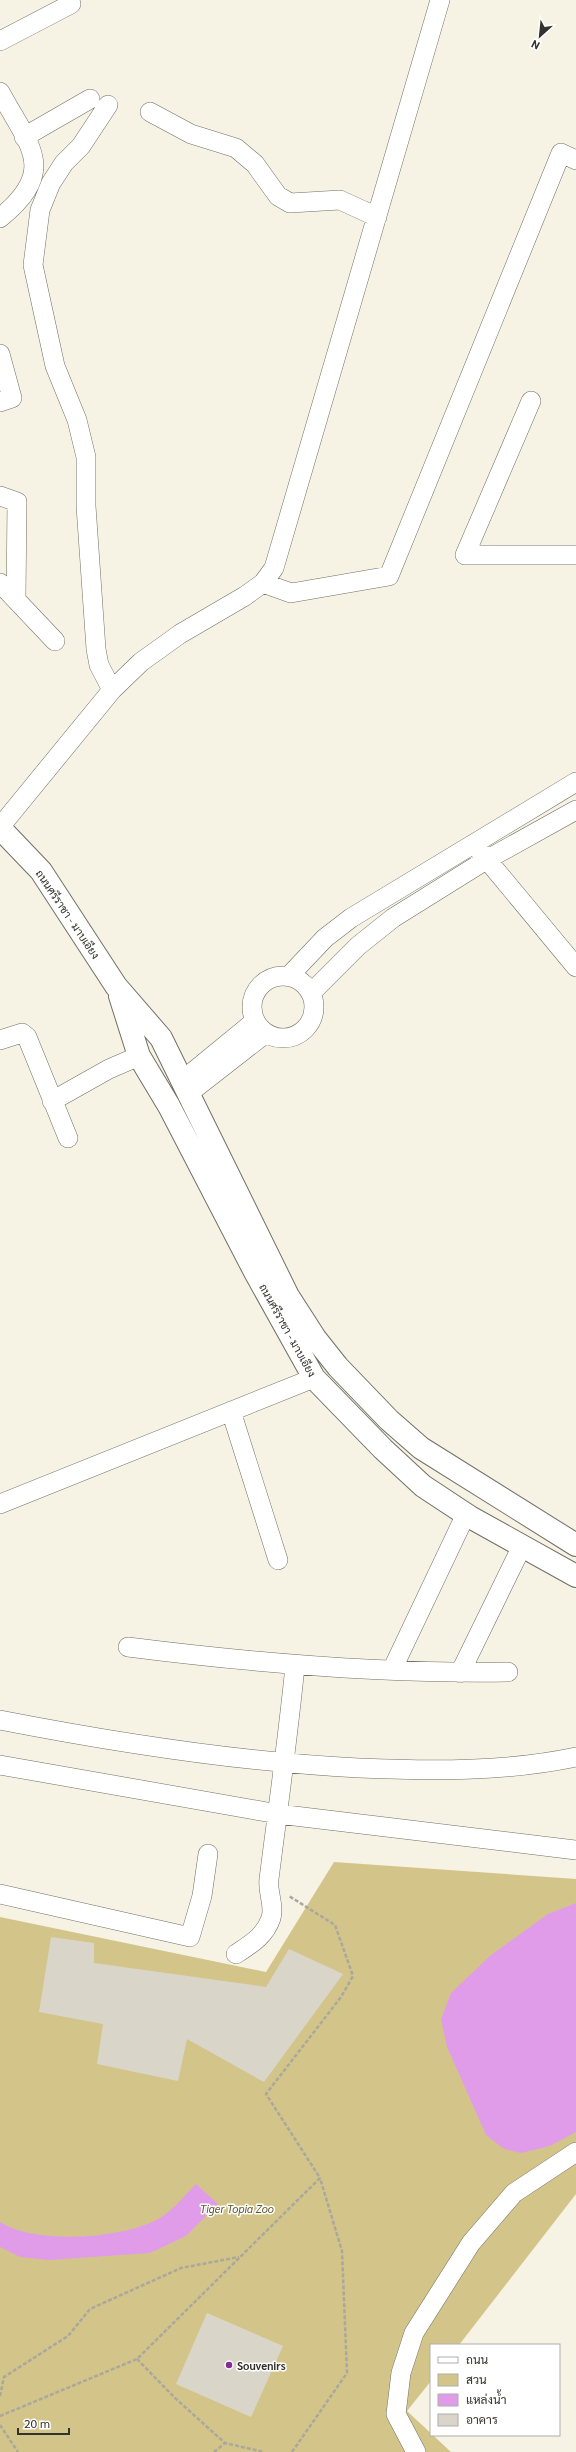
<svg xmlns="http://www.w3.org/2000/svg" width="576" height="2452" font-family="Georgia,Sarabun,serif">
	<rect width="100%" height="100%" fill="#f6f3e5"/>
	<path fill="#d3c589" d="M334,1862L576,1879V2194L459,2345H431V2381L407,2411L451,2452H0V1917L266,1972Z"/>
	<path fill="#e19ce9" d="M576,1903V2132L550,2146L521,2153L504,2149L486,2135L447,2047L441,2019L451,1993L491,1955L548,1914Z
		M196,2184L218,2204L186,2236L150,2253L49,2260L20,2257L0,2247V2222C35,2245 124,2239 160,2218C173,2210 185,2195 196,2184Z"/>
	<path fill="#d9d6c9" d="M51,1937L94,1943V1963L266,1987L289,1949L343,1974L264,2082L187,2039L178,2081L97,2064L103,2024L39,2012Z
		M207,2313L283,2346L251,2417L176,2384Z"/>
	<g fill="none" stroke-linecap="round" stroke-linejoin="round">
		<defs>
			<path id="minor" d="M0,41L71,4
				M0,92C29,146 59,170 0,218
				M108,105L81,146L64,163L51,183L40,210L33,265L55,366L77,420L86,457V506L96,649L99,665L112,690
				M150,112L191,134L236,148L255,164L278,196L290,203L340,200L377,217
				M24,137L90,99
				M0,354L12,398L0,402
				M531,401L465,555H576
				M0,496L17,502L16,599
				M0,583L55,641
				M263,583L291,593L389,576L561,153L576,160
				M0,827L112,690L141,662L180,634L245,596L263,583L274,568L440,0
				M479,850L576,967
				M252 1007a31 31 0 1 1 62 0a31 31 0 1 1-62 0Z
				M289,976L325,938L351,918L576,782
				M311,993L358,946L393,918L486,860L576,810
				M0,1040L22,1033L27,1037L68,1138
				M183,1080L255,1021
				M189,1093L266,1033
				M52,1101L109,1069L139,1056
				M231,1411L278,1560
				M0,1504L314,1378
				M128,1647C254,1663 381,1674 508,1672
				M392,1670L466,1514
				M460,1673L522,1546
				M0,1720C118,1743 239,1762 359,1768C431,1771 505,1772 576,1757
				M0,1765L278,1814L576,1850
				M0,1894L190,1937L202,1896L208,1854
				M236,1954C251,1944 265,1936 271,1918C275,1904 267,1893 269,1879C278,1808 288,1737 295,1666
				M416,2452L396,2414L401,2373L414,2333L471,2243L514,2193L576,2152"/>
			<path id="major" d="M0,828L41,871L116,986L161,1038L288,1296L315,1338L338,1367L389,1420L421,1448L576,1545
				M120,996L139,1056L169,1106L255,1272L314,1378L383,1449L423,1486L470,1517L576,1576"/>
		</defs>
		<use href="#minor" stroke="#726f63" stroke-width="20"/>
		<use href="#major" stroke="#726f63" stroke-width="24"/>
		<path stroke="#aaa79d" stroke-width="2.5" stroke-dasharray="4 2" stroke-linecap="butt" d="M137,2359L175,2398L225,2443L264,2452
			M0,2396L4,2377L68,2336L90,2309L181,2268L239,2257
			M0,2416L137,2359L320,2178L266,2094L341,1997L353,1976L335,1925L289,1896
			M0,2425L18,2452
			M214,2452L225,2443
			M292,2452L347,2373L342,2251L320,2178"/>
		<use href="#minor" stroke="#fff" stroke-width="19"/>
		<use href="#major" stroke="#fff" stroke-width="22"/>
	</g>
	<circle fill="#8a2b95" stroke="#fff" stroke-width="1.5" cx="229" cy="2365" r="4"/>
	<g text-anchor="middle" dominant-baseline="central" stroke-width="3" stroke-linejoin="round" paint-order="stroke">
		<g font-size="11" fill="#33322d" stroke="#fff">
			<text transform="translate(68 914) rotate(56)">ถนนศรีราชา - มาบเอียง</text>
			<text transform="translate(288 1330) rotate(61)">ถนนศรีราชา - มาบเอียง</text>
		</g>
		<g font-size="11" font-style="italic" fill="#61572b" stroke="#fff">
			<text x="237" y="2208">Tiger Topia Zoo</text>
		</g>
		<g font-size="11" font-weight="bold" fill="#33322d" stroke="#fff" text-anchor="start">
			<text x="237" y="2365">Souvenirs</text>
		</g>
	</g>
	<rect x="430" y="2344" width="130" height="92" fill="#ffffff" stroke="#adadab"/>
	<rect x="438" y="2357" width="20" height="6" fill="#ffffff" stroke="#adadab"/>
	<text x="466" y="2364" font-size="12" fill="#33322d">ถนน</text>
	<rect x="438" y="2374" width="20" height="12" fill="#d3c589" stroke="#adadab"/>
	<text x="466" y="2384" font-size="12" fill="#33322d">สวน</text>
	<rect x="438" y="2394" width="20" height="12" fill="#e19ce9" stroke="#adadab"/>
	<text x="466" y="2404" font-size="12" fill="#33322d">แหล่งน้ำ</text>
	<rect x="438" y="2414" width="20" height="12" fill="#d9d6c9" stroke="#adadab"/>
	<text x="466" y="2424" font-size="12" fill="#33322d">อาคาร</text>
	<g transform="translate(540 36) rotate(207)" stroke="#ffffff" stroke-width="3" paint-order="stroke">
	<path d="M0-3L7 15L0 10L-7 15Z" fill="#33322d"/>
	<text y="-6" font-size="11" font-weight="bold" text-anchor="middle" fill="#33322d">N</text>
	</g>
	<path d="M18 2428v6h51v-6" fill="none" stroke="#33322d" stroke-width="2"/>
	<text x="24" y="2428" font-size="12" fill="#33322d" stroke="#ffffff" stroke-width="3" paint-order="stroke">20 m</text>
</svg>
